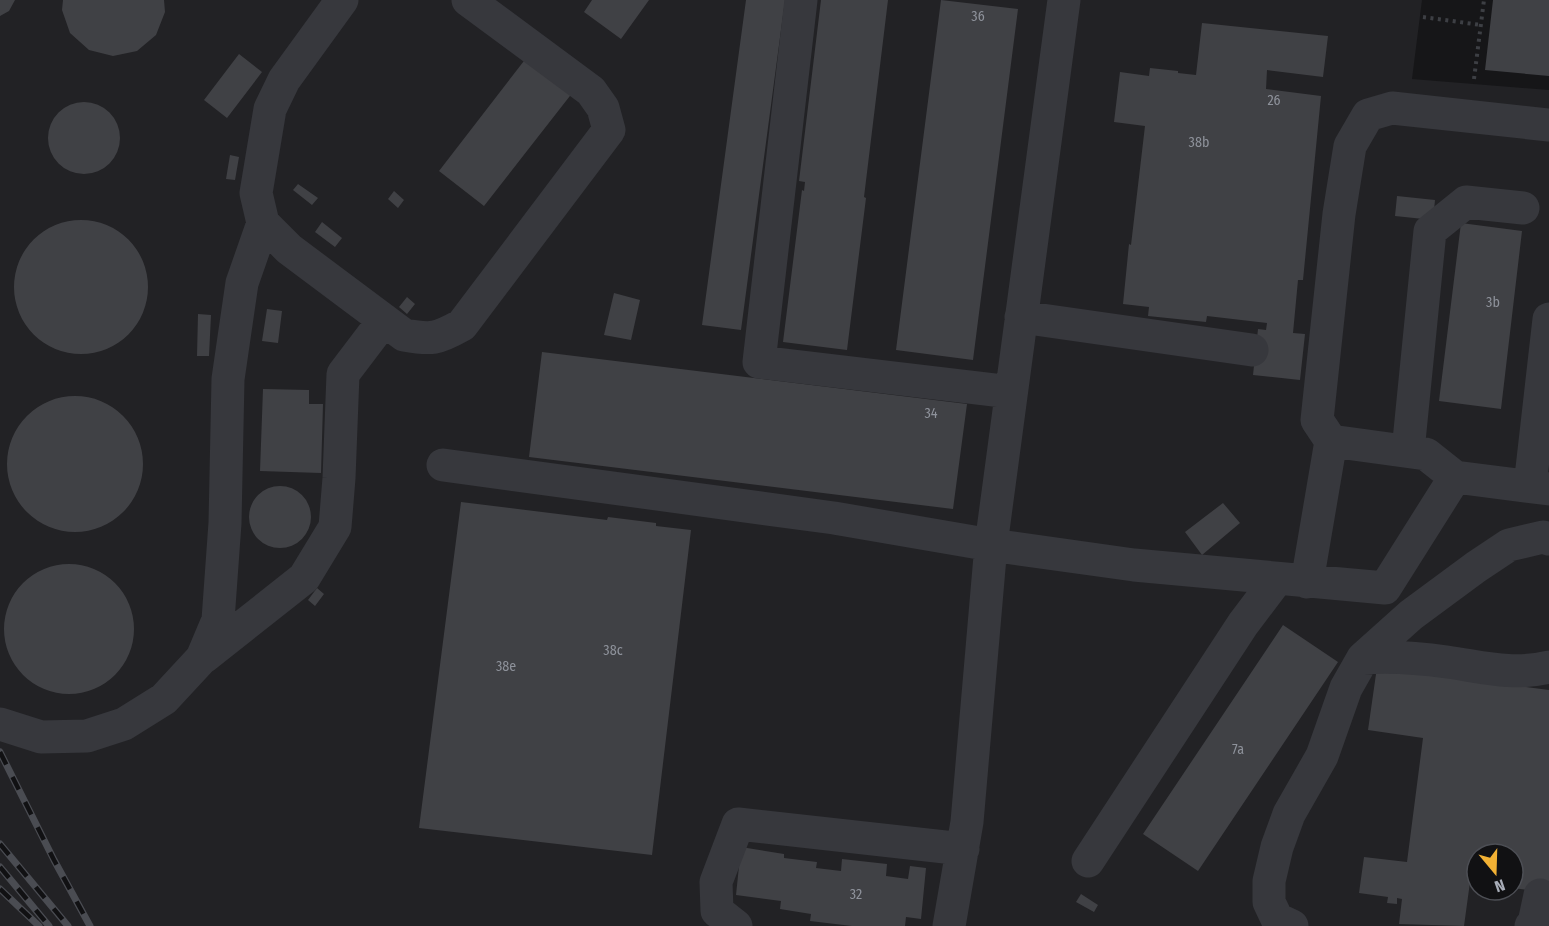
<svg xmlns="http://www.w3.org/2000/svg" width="1549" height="926" font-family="'Fira Sans Condensed',sans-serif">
	<rect width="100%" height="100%" fill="#161618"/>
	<path fill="#222225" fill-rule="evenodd" d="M0,0H1422L1412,79L1549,90V926H0ZM1477,854H1513V890H1477Z"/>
	<path fill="#404145" d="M0,0H15L9,11L0,16Z
		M63,0H164L165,12L156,35L137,51L113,56L89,50L70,33L62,10Z
		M592,0H649L621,39L584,12Z
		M746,0H785L741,330L702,325Z
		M821,0H888L864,197L866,198L847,350L783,342L802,190L804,191L805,182L799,181Z
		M941,0L1018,9L973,360L896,350Z
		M1493,0H1549V76L1485,70Z
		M1202,23L1328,36L1323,77L1267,70L1266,89L1321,96L1303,280H1298L1293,333L1305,334L1300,380L1253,375L1258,329L1266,330L1267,323L1207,316L1206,322L1148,316L1149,307L1123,304L1129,244L1131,245L1145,126L1114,122L1120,72L1149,76L1150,68L1178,71V73L1196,75Z
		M239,54L262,72L227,118L204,100Z
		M527,57L573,92L484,206L439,171Z
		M48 138a36 36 0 1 1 72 0a36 36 0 1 1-72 0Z
		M230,155L239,157L235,180L226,179Z
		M298,184L318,198L312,205L293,190Z
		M394,191L404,200L398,208L388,199Z
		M1397,196L1435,200L1433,220L1395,216Z
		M14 287a67 67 0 1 1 134 0a67 67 0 1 1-134 0Z
		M322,222L342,238L335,247L315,232Z
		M1461,223L1522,231L1501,409L1439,401Z
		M614,293L640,300L631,340L604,335Z
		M407,297L415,304L407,314L399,307Z
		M267,309L282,311L278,343L262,341Z
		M198,314L211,315L209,356H197Z
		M542,352L967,404L953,509L529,457Z
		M263,389L309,390V404H323L321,473L260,471Z
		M7 464a68 68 0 1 1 136 0a68 68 0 1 1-136 0Z
		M249 517a31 31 0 1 1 62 0a31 31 0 1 1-62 0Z
		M461,502L607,520L608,517L656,523V526L691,530L652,855L419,828Z
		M1223,503L1240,523L1202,555L1185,532Z
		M4 629a65 65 0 1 1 130 0a65 65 0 1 1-130 0Z
		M317,588L324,594L315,606L308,600Z
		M1283,625L1338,662L1198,871L1143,834Z
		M1377,667L1549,690V893L1513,888V854H1477V883L1470,882L1464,926L1399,924L1402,899L1397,898V904L1387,903L1388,897L1359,893L1364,857L1407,862L1423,738L1368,730Z
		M741,847L784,854V858L817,862L816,868L841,871L842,859L887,864L886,876L908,879L910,866L926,868L921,919L906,917L905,926H852L810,921L811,914L780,909L781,901L736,895Z
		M1081,894L1098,905L1094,912L1076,902Z"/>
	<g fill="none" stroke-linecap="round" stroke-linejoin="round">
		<path stroke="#3d3f44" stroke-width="4" stroke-dasharray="3 4.5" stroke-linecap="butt" d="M1423,17L1481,25
			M1474,79L1484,0"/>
		<path stroke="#37383d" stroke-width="33" d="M342,0L284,80L270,109L256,193L263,223L289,249L404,335C432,340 437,339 462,325L609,130L603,108L591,91L468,0
			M801,0L759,362L1011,392
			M1021,317L1252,350
			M1331,441L1317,420L1339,214L1350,146L1368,115L1392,108L1549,125
			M1408,451L1430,231L1466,202L1523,208
			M443,465L834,518L991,545L1134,565L1385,588L1455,477L1549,489
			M1530,486L1549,319
			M1307,582L1331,441L1426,454L1455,477
			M204,657L304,578L335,527L339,478L343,374L384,320
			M1363,658C1392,656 1419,658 1447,662C1483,667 1512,676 1549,667
			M0,724L41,737L87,736L124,724L164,699L202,658L218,620L225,523L228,379L242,283L263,223
			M1088,861L1243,624L1277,579
			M736,926L717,911L716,882L738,824L963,849
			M949,926L967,822L991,545L1064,0
			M1292,926L1277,919L1269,902V881L1277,847L1289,814L1322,756L1346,688L1363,658L1411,615L1476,567L1509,545L1543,537L1549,539
			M1531,926L1534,923L1540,895"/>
		<defs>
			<path id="rail" d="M0,752L54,860L90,926
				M0,844L68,926
				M0,867L49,926
				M0,889L39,926"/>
		</defs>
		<use href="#rail" stroke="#4a4c52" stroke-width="7"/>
		<use href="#rail" stroke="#111113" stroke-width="4.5" stroke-dasharray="14" stroke-linecap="butt"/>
	</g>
	<g text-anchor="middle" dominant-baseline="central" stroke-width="6" stroke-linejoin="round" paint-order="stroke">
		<g font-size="14" fill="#8e929b">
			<text x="978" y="16">36</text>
			<text x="1274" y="100">26</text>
			<text x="1199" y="142">38b</text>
			<text x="1493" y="302">3b</text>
			<text x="931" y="413">34</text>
			<text x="613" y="650">38c</text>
			<text x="506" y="666">38e</text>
			<text x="1238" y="749">7a</text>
			<text x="856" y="894">32</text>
		</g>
	</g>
	<g transform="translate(1495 872) rotate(161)"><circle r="28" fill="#111113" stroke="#4d4f55" stroke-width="1.5"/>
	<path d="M0-4.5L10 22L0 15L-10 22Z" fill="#f2b134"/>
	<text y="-9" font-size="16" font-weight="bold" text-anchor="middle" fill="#a8adb8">N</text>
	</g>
</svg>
